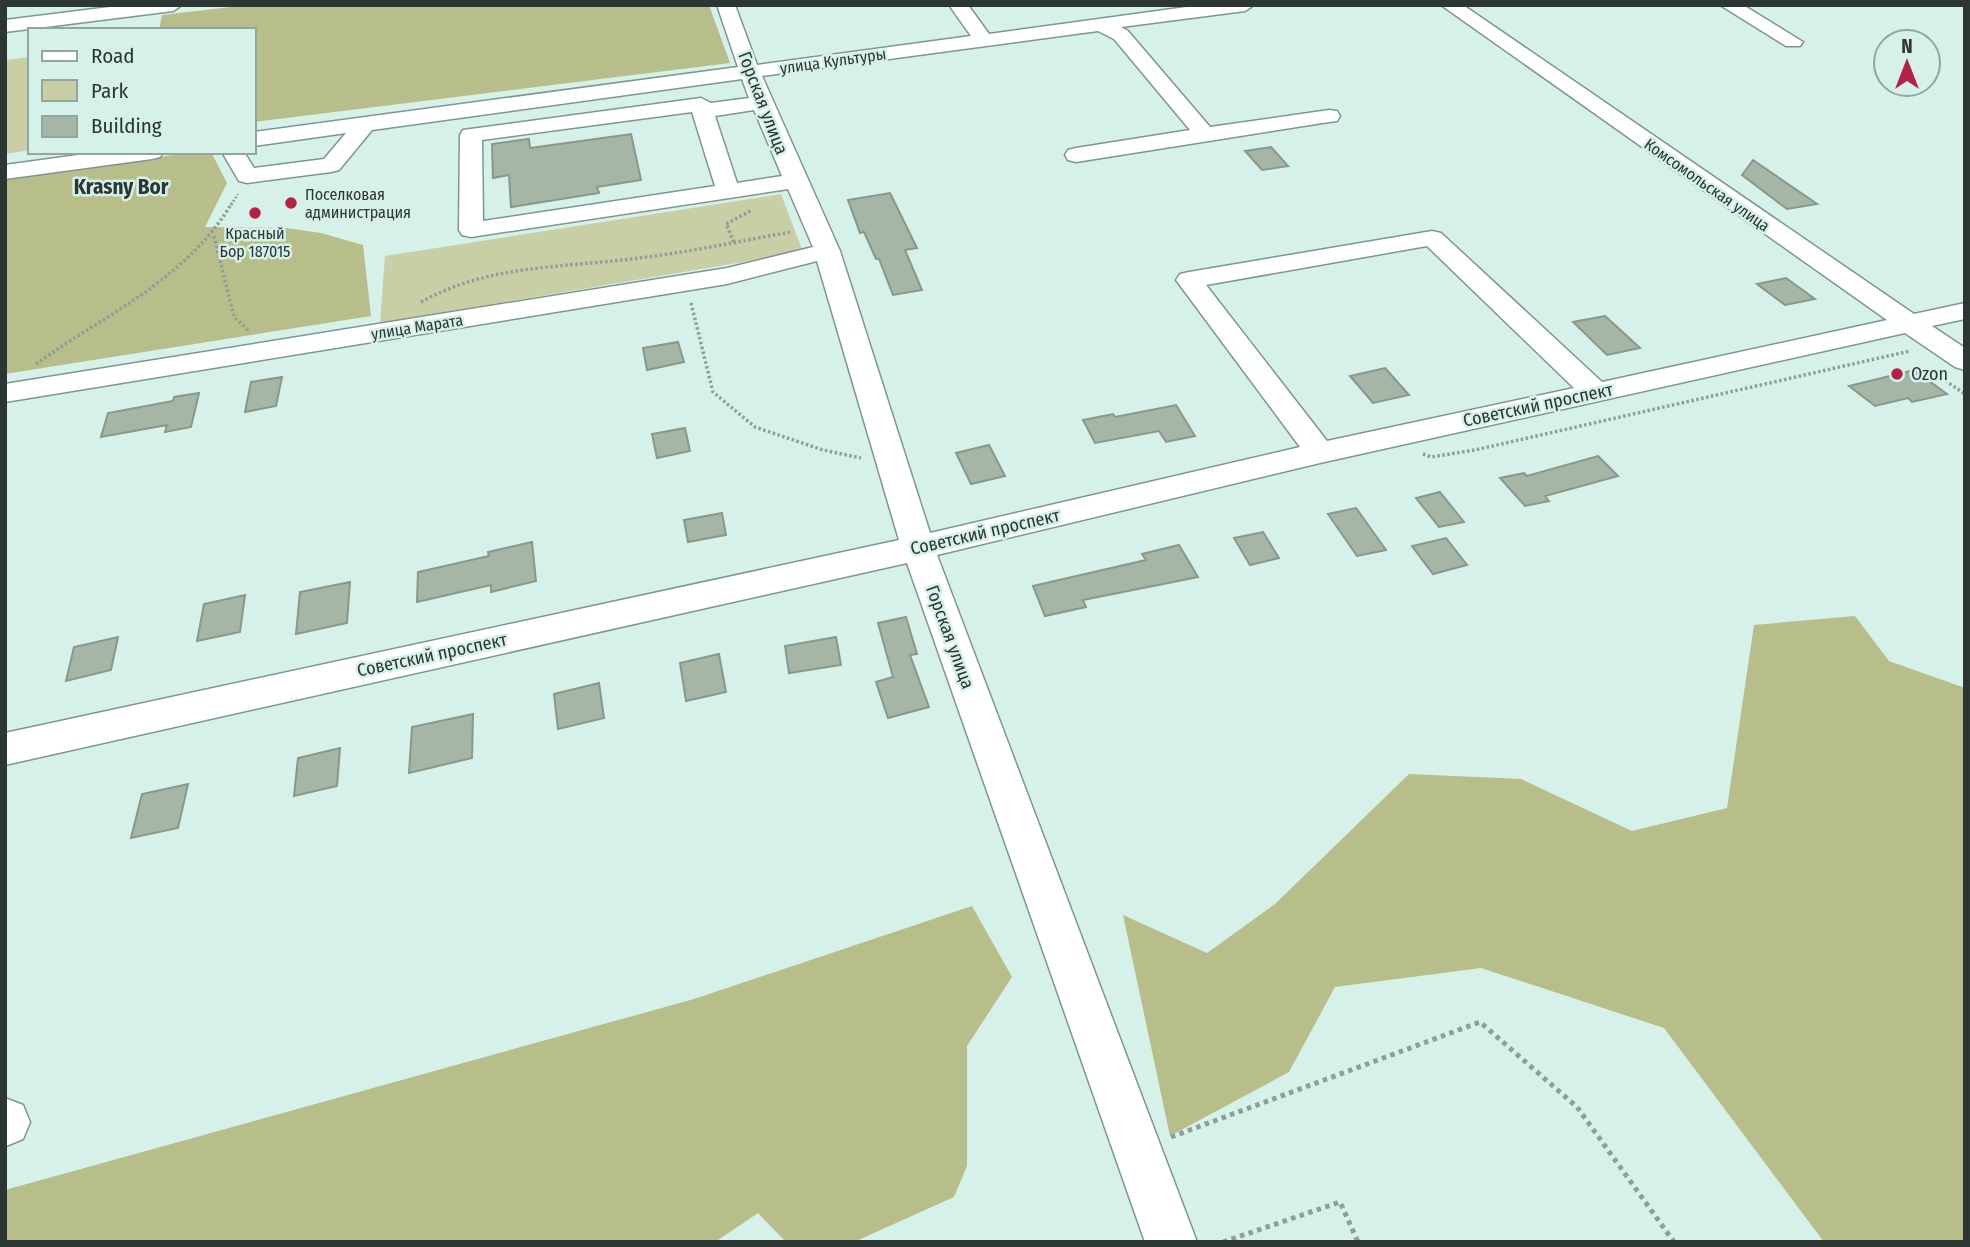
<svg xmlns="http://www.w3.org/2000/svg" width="1970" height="1247" font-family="'Fira Sans Condensed',sans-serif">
	<rect width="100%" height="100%" fill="#d6f1ea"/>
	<path fill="#c9cfa5" d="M30,57V150L5,154V60Z
		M781,194L803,252L380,323L385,256Z"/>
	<path fill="#b8be89" d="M249,5H709L730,63L254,122V30H159L162,15Z
		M197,152H211L227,183L205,227L286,228L321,233L363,245L371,316L5,374V177Z
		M1855,616L1889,661L1965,688V1242H1824L1664,1028L1481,968L1335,987L1289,1072L1170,1136L1123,915L1207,953L1275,904L1409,774L1521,779L1632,831L1727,808L1754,625Z
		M972,906L1012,977L967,1046V1166L954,1197L854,1242H786L758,1213L715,1242H5V1190L694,999Z"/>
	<path fill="#a5b5a6" stroke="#889889" stroke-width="2" d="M631,134L641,180L597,187L599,193L511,207L509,175L493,178L492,144L529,139L530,148Z
		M1271,147L1288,166L1262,170L1245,151Z
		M1753,160L1817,204L1787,209L1742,175Z
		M890,193L917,248L905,250L922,290L893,295L879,259H876L864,232L860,233L848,200Z
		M1786,278L1815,299L1785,305L1757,284Z
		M1605,316L1640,348L1607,355L1573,322Z
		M678,342L684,362L647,370L643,348Z
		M1385,368L1409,395L1373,403L1350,376Z
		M1914,370L1947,394L1912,402L1908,398L1875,406L1849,386Z
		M282,377L276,406L245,412L251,382Z
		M199,393L191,427L165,432L167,425L101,437L108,413L173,401L174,397Z
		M1176,405L1195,436L1166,442L1159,431L1095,443L1083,420L1113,414L1115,417Z
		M685,428L690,451L657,458L652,434Z
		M989,445L1005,476L971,484L956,453Z
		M1598,456L1618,476L1545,496L1549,501L1525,506L1500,478L1524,473L1527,476Z
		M1440,492L1464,522L1439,527L1416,498Z
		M1356,508L1386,550L1357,556L1328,514Z
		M722,513L726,535L688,542L684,520Z
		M1263,532L1279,558L1250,565L1234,538Z
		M1446,538L1467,565L1433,574L1412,546Z
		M532,542L536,581L491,592V585L417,602L418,572L489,556L488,552Z
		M1179,545L1198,577L1083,600L1086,607L1045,616L1033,586L1146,560L1142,554Z
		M350,582L347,623L296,634L300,592Z
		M245,595L240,632L197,641L204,604Z
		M906,617L917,654L910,655L929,707L888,718L876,682L893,677L878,623Z
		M118,637L111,670L66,681L74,647Z
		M836,637L841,665L789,673L785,646Z
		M719,654L726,692L686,701L680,663Z
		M599,683L604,718L558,729L554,694Z
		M473,714L472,758L409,773L412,727Z
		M340,748L337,786L294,796L298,758Z
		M188,784L178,828L131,838L142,794Z"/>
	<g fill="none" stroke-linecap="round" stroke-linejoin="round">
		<defs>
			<path id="minor" d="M126,5H182L173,11L5,32V20Z
				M717,5H735L757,65L971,36L949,5H968L989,34L1201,5H1254L1245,11L1121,27L1128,31L1210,127L1329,110L1337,111L1340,116L1337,121L1329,122L1076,162L1068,160L1065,155L1068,150L1076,148L1190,130L1114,39L1098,31L762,76L840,251L930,533L1300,447L1176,280L1180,274L1189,272L1432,231L1441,233L1602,382L1887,320L1441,5H1463L1914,314L1965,303V319L1932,326L1965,348V370L1955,367L1905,333L1320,463L937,555L1197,1242H1145L907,563L5,765V733L899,540L817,261L727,284L5,402V384L727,268L813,247L788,189L471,237L462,235L459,230L460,135L463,130L701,98L711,103L749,98L742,79L372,130L339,170L331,172L247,183L239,181L222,152H244L254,168L324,159L346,133L254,146V132L738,67ZM754,110L782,176L737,183L715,116ZM692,112L715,186L483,221L482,140ZM1427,246L1574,388L1327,441L1206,285Z
				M1720,5H1743L1803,42L1800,46H1786Z
				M100,152H163L160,157L152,159L5,179V165Z
				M5,1098L23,1105L30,1122L23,1139L6,1146Z"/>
		</defs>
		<use href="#minor" stroke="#7e9691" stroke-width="3"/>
		<path stroke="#8c9f9a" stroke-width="2.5" stroke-dasharray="2 2" stroke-linecap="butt" d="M231,205L238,194"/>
		<path stroke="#8c9f9a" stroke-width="3.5" stroke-dasharray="2.5 2.5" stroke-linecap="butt" d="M214,236L234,317L248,330
			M734,242L726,224L752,210
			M421,302C489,264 563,268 639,258C690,252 740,241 791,232
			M691,303L713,392L755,427L823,450L861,458
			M36,364C107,313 185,281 232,203
			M1937,375L1965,394
			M1423,454L1431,457L1475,450L1910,351"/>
		<path stroke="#8c9f9a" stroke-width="5" stroke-dasharray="4.5 4.5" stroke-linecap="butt" d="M1171,1137L1480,1022L1577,1107L1674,1242
			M1223,1242L1340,1202L1358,1242"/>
		<use href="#minor" fill="#fff" fill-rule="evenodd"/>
	</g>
	<g fill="#b32143" stroke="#d6f1ea" stroke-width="2.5">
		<circle cx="291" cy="203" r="7"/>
		<circle cx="255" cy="213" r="7"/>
		<circle cx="1897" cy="374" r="7"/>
	</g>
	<g text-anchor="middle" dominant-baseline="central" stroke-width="5" stroke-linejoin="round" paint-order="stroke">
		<g font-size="16" fill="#2c3634" stroke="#d6f1ea">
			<text transform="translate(833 61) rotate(-8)">улица Культуры</text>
			<text transform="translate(1707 185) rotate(35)">Комсомольская улица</text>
			<text transform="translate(417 327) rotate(-9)">улица Марата</text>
		</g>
		<g font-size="16" fill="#2c3634" stroke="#d6f1ea" text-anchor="start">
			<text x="305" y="194">Поселковая<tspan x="305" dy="18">администрация</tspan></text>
			<text x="255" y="233" text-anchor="middle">Красный<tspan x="255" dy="18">Бор 187015</tspan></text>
		</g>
		<g font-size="18" fill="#2c3634" stroke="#d6f1ea">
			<text transform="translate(763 103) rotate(69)">Горская улица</text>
			<text transform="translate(1538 405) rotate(-12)">Советский проспект</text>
			<text transform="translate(985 532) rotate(-13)">Советский проспект</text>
			<text transform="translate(950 637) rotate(70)">Горская улица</text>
			<text transform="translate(432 655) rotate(-12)">Советский проспект</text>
		</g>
		<g font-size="18" fill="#2c3634" stroke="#d6f1ea" text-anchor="start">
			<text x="1911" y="374">Ozon</text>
		</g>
		<g font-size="21" font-weight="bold" fill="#2c3634" stroke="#d6f1ea">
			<text x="121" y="187">Krasny Bor</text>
		</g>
	</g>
	<rect width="1970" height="1247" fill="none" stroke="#2c3634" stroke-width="14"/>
	<rect x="28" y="28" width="228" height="126" fill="#d6f1ea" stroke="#92a6a1" stroke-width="2"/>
	<rect x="42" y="51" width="35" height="10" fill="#ffffff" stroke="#92a6a1" stroke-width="2"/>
	<text x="91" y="63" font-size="21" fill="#2c3634">Road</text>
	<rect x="42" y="80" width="35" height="21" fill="#c9cfa5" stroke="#92a6a1" stroke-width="2"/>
	<text x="91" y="98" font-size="21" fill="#2c3634">Park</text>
	<rect x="42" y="116" width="35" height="21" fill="#a5b5a6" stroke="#92a6a1" stroke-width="2"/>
	<text x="91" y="133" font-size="21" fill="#2c3634">Building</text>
	<g transform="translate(1907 63)"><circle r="33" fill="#d6f1ea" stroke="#92a6a1" stroke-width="2"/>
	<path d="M0-5L12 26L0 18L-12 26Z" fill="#b32143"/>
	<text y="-10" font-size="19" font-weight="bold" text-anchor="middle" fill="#2c3634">N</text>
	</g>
</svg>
